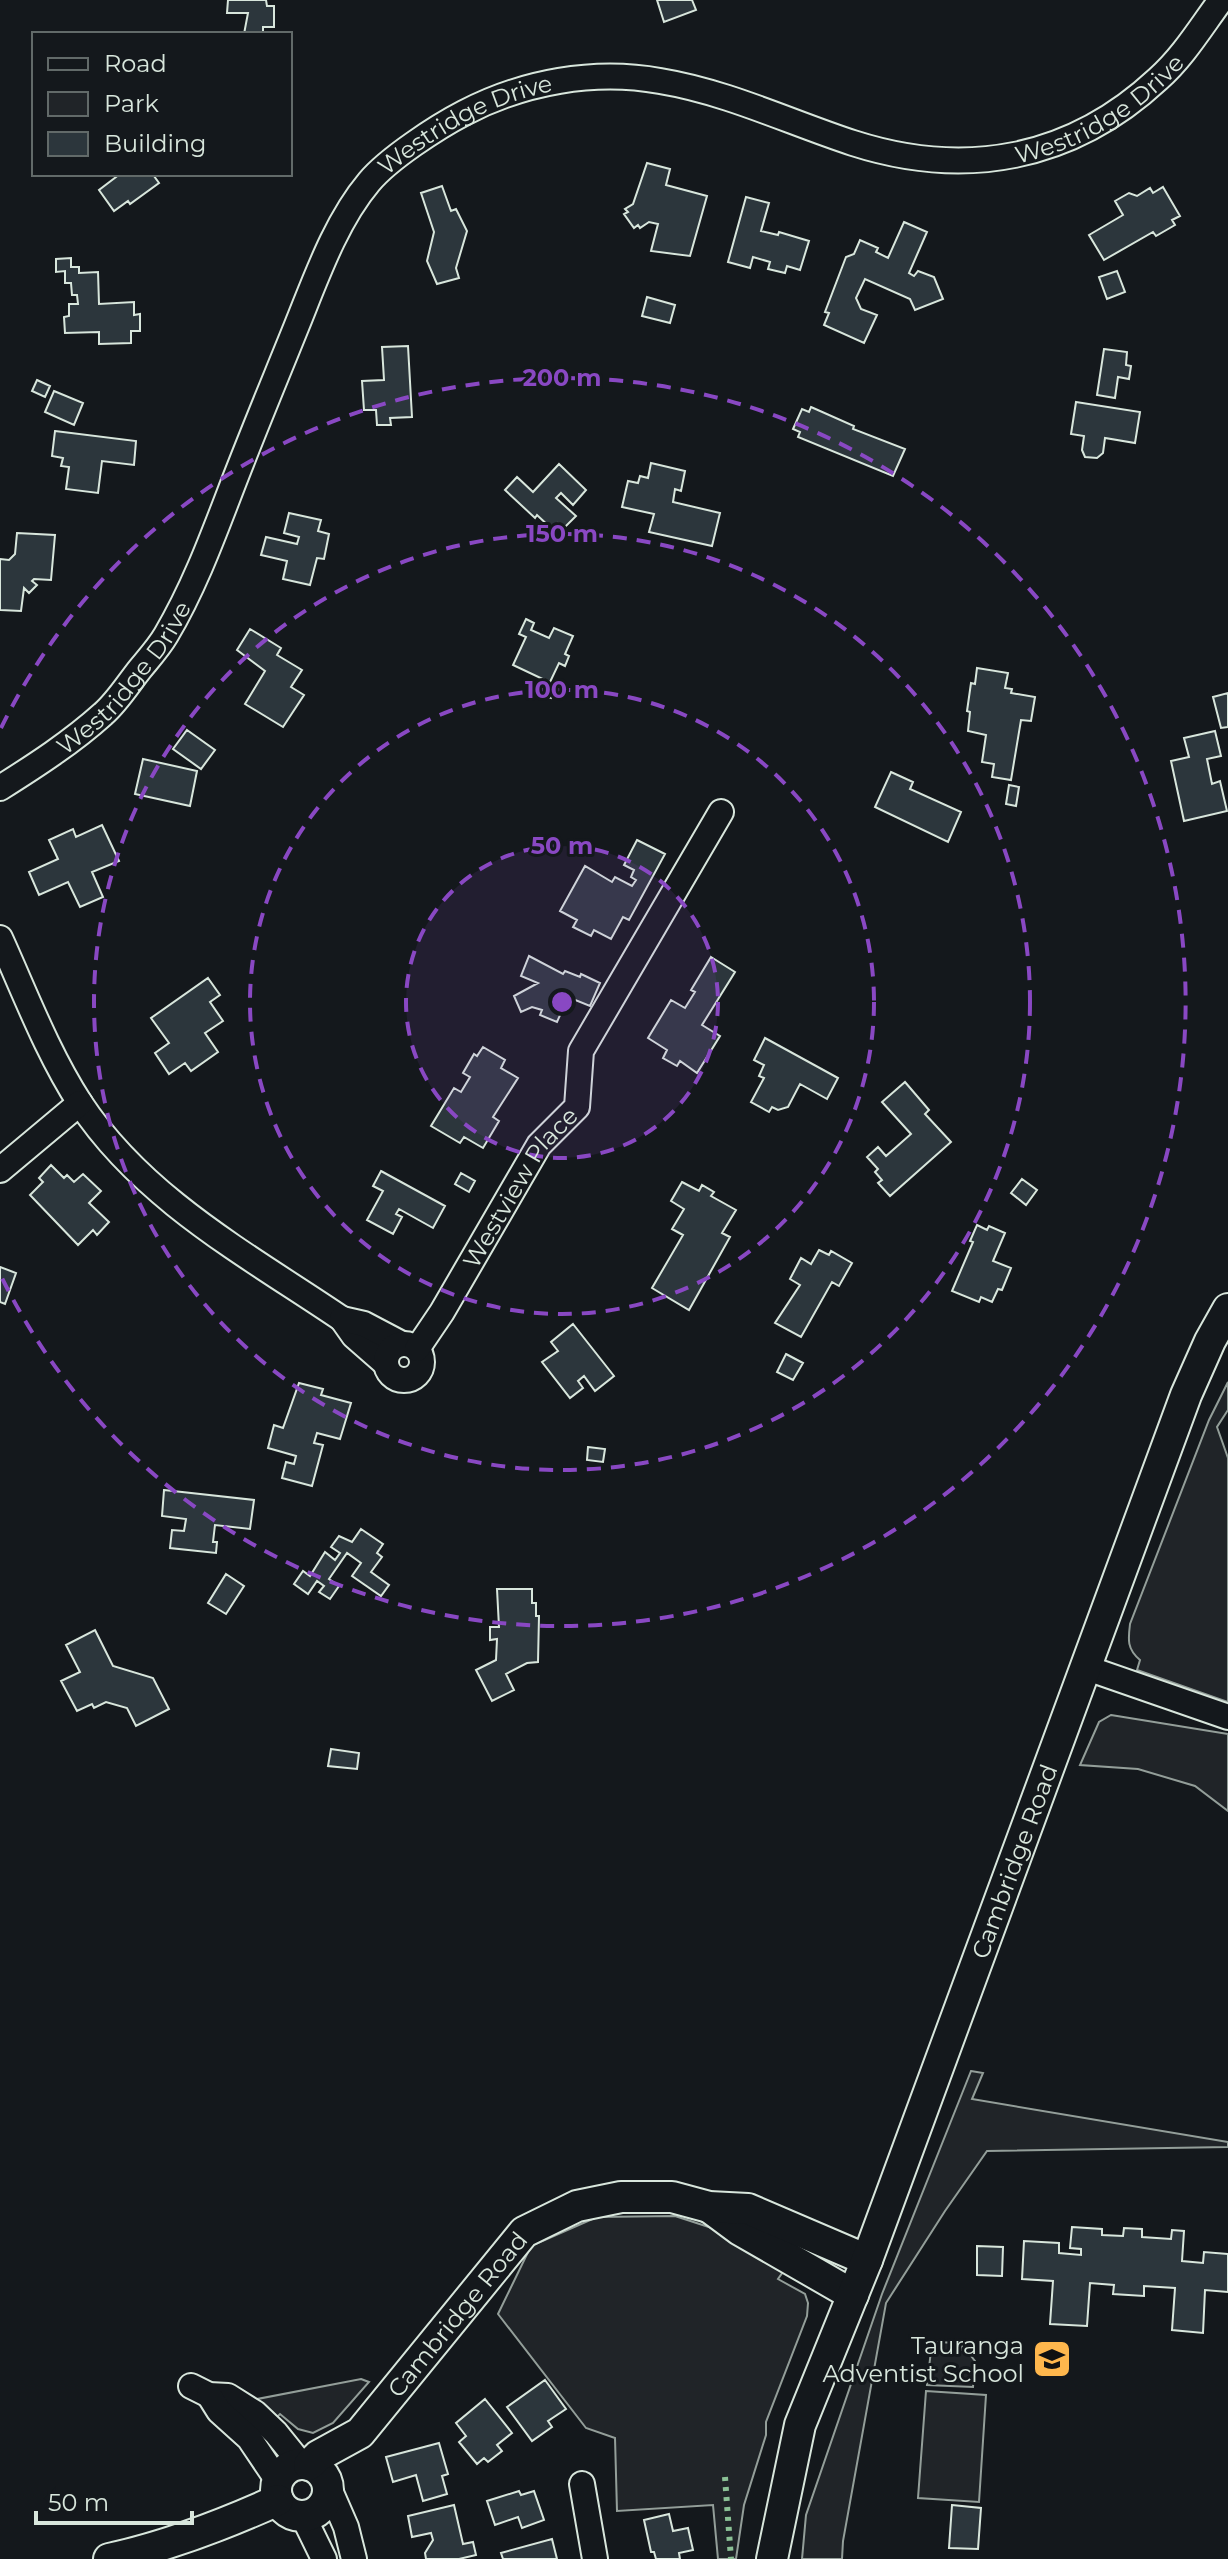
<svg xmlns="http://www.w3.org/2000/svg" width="1228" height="2559" font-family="Montserrat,sans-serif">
	<rect width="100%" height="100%" fill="#14181c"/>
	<path fill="#202428" stroke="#939e99" stroke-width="2" d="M1228,1382V1410L1217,1427L1228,1458V1702L1137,1670L1140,1660C1127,1649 1128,1640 1130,1624L1209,1420Z
		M1111,1715L1228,1734V1811L1195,1786L1138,1769L1080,1765L1099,1722Z
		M971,2071L983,2073L972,2099L1228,2142V2147L987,2151L945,2211L886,2303L843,2541L842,2559H802L806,2515L882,2294Z
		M675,2216L721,2231L785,2269L778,2279L805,2294L808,2303L807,2316L766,2422V2435L744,2505L736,2559H718L713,2505L617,2511L615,2438L586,2428L498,2314L531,2246L597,2217Z
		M932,2342L962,2343V2350L967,2351L975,2361L973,2387L927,2385Z
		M361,2379L369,2382L333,2423L313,2433L298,2429L280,2414L274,2420L252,2400Z
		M926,2391L986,2395L979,2502L918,2498Z"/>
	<path fill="#2c363c" stroke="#d8e6dc" stroke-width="2" d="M228,0H266L267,6H274V27H263V34H244L248,13H227Z
		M657,0H692L696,10L664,22Z
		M647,163L670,169L666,185L707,196L690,256L651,251L658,224L649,222L640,228L638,225L634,228L624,214L628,212L625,209L633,204Z
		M120,174H157L154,176L159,183L130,204L128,201L114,211L99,190Z
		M442,186L451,211L456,209L467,231L456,268L459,278L437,284L427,261L434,232L421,193Z
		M1163,187L1180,216L1172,220L1175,225L1156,236L1153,232L1104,260L1089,235L1123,215L1115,201L1129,193L1137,196L1150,188L1153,193Z
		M746,197L769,203L761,231L778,235L779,232L809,241L800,270L787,266L785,273L768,269L770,262L753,257L750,268L728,262Z
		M904,222L927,232L909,273L914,276L918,271L934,277L943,299L915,310L910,299L865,279L856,298L861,309L877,315L864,343L824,325L829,313L825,312L846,257L854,254L860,240L878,248L876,252L888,258Z
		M71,258V267H79V273L98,272L99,304L134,302V315L140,314V331H131V343L99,344V332L65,333L64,317L69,316V304H78L77,295H72L71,283H65V271L56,272V259Z
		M1117,271L1125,292L1107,299L1099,277Z
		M647,297L675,305L670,323L642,316Z
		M408,346L412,417L390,418L391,425H377L376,410H364L362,381L384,380L382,347Z
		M1104,349L1127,352L1126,365L1131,366L1129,379L1118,377L1115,398L1097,395Z
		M37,380L50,386L45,397L32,391Z
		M54,391L83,403L74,425L45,412Z
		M1076,402L1140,412L1135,443L1105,438L1103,453L1097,458L1085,457L1082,450L1084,436L1071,434Z
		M811,407L854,426L853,429L905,449L893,476L798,437L800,432L793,429L802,409L809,412Z
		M55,431L136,441L134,465L102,461L98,493L66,489L69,467L61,466L63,458L52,456Z
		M651,463L685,471L681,491L675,489L673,502L720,513L712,546L649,532L654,514L622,507L628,481L638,483L640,476L648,478Z
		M559,464L586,490L573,505L561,493L556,498L576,516L564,528L558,523L552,529L537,515L535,518L505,490L517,477L533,492Z
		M289,513L321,520L318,531L329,534L324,559L317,558L310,585L283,579L287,561L261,555L266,537L297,544L299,537L284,533Z
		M17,533L55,535L51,580L34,579L32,581L37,585L29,593L24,588L21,611L0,610V559L9,560L15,554Z
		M526,619L534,623L531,630L549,638L554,628L573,636L565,654L569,656L565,666L559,663L550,682L557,685L551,698L541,694L547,681L513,665L526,637L519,634Z
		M250,629L281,648L277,655L302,670L291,687L304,695L283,727L245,704L265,671L237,650Z
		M977,668L1008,673L1005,688L1012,689L1011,693L1035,697L1031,721L1021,720L1011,780L992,777L994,764L982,762L986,735L968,731L970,712L967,711L971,683L975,684Z
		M1228,693V727L1221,728L1213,697Z
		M187,730L215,750L201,769L173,749Z
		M1215,731L1221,756L1207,759L1212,784L1220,781L1227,811L1184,821L1171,761L1189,757L1184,738Z
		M143,759L197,771L190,806L135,794Z
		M891,772L913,782L910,789L961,812L948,842L875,807Z
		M1009,785L1019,787L1016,806L1006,804Z
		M102,825L119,861L92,872L103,897L80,907L68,882L39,895L29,872L58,859L49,840L73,829L76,837Z
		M637,840L665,854L629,920L623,917L611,939L594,930L591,936L573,927L577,920L560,911L585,866L612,882L615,877L632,886L636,880L631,877L634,870L624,865Z
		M529,956L563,974L565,971L580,977L581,974L600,983L590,1006L568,997L557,1022L540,1015L542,1010L532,1007L521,1012L514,996L538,983L521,976Z
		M711,957L735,972L702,1025L720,1036L697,1073L680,1061L677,1066L663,1058L667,1050L648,1038L671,1000L685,1008L695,992L691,990Z
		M208,978L220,995L210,1002L223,1021L205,1033L218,1052L191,1071L185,1063L169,1074L155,1053L169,1043L151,1018Z
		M765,1038L838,1078L827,1099L800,1084L788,1107L778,1110L772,1107L769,1112L751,1102L764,1078L759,1076L764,1065L754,1060Z
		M483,1047L505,1060L501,1068L518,1078L493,1117L499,1121L483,1148L464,1137L460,1143L431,1126L454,1088L461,1092L470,1077L463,1073L474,1054L477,1056Z
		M905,1082L929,1110L925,1114L951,1142L890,1196L878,1183L882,1180L875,1172L878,1169L867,1157L878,1147L886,1156L911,1134L882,1102Z
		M51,1165L64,1178L67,1175L74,1182L83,1174L101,1191L89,1203L109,1222L97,1235L93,1230L78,1245L30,1195L43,1182L39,1178Z
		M381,1171L445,1206L433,1228L399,1209L396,1214L402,1217L393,1234L367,1220L383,1191L373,1186Z
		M461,1173L475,1181L469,1192L455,1184Z
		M1022,1179L1037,1190L1026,1205L1011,1193Z
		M682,1182L699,1191L702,1185L714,1192L711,1196L736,1210L722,1233L730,1237L689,1310L652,1288L683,1235L672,1229L684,1209L671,1201Z
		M977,1225L987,1230L989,1226L1005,1233L993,1261L1011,1268L1002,1290L998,1289L992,1302L981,1297L979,1302L952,1291L973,1242L970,1241Z
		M819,1250L829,1255L831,1251L852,1263L839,1286L832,1282L801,1337L775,1323L800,1285L790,1279L801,1258L811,1264Z
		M0,1267L16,1273L5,1304L0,1302Z
		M573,1324L614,1376L595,1391L584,1376L578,1381L583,1388L570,1398L542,1362L558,1351L551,1342Z
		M786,1354L803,1363L793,1380L777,1372Z
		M299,1383L323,1389L321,1395L351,1403L340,1439L317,1433L314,1443L323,1445L312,1486L282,1478L286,1462L294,1464L296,1456L268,1448L274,1425L283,1428Z
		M588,1447L605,1449L603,1462L587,1460Z
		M164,1490L254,1500L250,1529L215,1525L213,1542H217L216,1553L170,1548L172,1530L184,1531L186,1519L162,1516Z
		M361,1529L383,1544L377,1553L382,1557L371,1572L389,1585L381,1596L352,1576L361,1563L347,1553L329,1579L339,1586L330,1599L319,1592L324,1586L317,1581L308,1594L294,1584L303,1571L310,1576L325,1552L335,1560L340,1553L331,1547L339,1536L352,1542Z
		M226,1574L244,1586L226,1614L208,1603Z
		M497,1589H532V1603H536V1616H539L538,1662L527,1663L506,1674L514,1690L492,1701L476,1670L496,1660L497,1639L490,1640V1627H499Z
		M95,1630L113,1666L153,1678L169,1709L136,1726L127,1708L106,1702L94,1708L92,1704L77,1711L61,1681L80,1672L66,1645Z
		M331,1749L359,1753L357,1769L328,1766Z
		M1072,2227L1102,2229V2235L1123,2236L1124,2228L1142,2229V2237L1171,2239L1172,2230L1184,2231L1182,2261L1203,2263L1204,2252L1228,2254V2292L1205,2290L1203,2333L1172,2330L1175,2288L1144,2286V2296L1113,2294L1114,2285L1090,2283L1087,2326L1050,2324L1053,2281L1022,2279L1024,2241L1059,2243V2253L1081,2255V2249L1070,2248Z
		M977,2246L1003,2247L1002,2276L977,2275Z
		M545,2380L566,2409L548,2421L552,2427L532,2441L507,2407Z
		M485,2399L512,2433L497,2445L502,2451L488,2462L484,2458L477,2464L459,2442L466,2436L456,2423Z
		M439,2443L448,2474L442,2476L447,2494L423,2501L416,2475L393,2482L386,2457Z
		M519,2491L521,2495L534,2491L544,2520L522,2528L518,2517L495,2525L487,2501Z
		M454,2505L463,2544L473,2542L476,2555L459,2559H426L425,2553L433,2540L431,2533L412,2537L408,2516Z
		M952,2505L981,2508L978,2549L949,2548Z
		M669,2514L673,2531L688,2528L693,2550L679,2553L680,2559H656L654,2552H651L644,2520Z
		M552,2539L557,2559H503L501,2553Z"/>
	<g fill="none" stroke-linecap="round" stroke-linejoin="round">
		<defs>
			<g id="minor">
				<path id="s1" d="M0,788C35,766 72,742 103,714C117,702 128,684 140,669C149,658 159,647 166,635C192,591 210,544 228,497C250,439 274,382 297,325C316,278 336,221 369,182C388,159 437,127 464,113C523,82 594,69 660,81C727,92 789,122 853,143C965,179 1071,160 1158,79C1183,57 1201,27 1221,0"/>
				<path d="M0,938C25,993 47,1052 80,1103C143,1199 249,1256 342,1319L354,1336L386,1364"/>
				<path d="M0,1170L80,1103"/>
				<path d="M342,1319L364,1324L402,1344"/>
				<circle cx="404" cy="1362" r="18"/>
				<path id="s2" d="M417,1349L442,1312L539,1145L577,1107L581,1051L721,812"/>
				<path d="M1084,1667L1228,1717"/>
				<path d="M191,2386L209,2395L228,2396L255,2413L276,2433L301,2464"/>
				<path d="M209,2395L219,2411L249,2438L278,2481"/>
				<path d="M582,2484L595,2559"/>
				<path d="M329,2488L346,2527L354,2559"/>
				<path d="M303,2516L324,2559"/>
			</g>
			<g id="major">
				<path d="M709,2207L740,2230L853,2295"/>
				<circle cx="302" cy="2490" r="26"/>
				<path id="s3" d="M309,2465L318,2456L360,2433L524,2232L577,2206L621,2197H672L709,2207L748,2209L867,2260"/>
				<path d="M109,2559C168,2546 223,2525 278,2500"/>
				<path id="s4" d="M772,2559L800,2425L867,2260L1186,1395L1210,1341L1228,1309"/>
			</g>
		</defs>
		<use href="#minor" stroke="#d8e6dc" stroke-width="28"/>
		<use href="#major" stroke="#d8e6dc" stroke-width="34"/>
		<use href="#minor" stroke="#14181c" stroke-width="24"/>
		<use href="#major" stroke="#14181c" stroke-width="30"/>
		<path stroke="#8ac095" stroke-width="6" stroke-dasharray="4 6" stroke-linecap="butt" d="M725,2477L731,2559"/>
	</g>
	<circle cx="562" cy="1002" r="156" fill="#8948c3" fill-opacity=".12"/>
	<g fill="none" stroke="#8948c3" stroke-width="4" stroke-dasharray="14 10">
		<circle cx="562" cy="1002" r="156"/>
		<circle cx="562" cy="1002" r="312"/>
		<circle cx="562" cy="1002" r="468"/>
		<path d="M1 728A624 624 0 1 1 1 1276"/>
	</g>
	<defs>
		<symbol id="school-square" viewBox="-11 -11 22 22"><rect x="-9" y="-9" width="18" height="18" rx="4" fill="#ffb74d" stroke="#14181c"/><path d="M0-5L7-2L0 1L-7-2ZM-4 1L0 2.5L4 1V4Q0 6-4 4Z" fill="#111"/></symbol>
	</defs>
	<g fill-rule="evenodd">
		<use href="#school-square" x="1030" y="2337" width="44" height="44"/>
	</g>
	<g text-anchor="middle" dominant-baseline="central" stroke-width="6" stroke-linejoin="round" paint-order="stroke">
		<g font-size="24" fill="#d8e6dc" stroke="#14181c">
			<text stroke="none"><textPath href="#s1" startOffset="1510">Westridge Drive</textPath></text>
			<text stroke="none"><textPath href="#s1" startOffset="840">Westridge Drive</textPath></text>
			<text stroke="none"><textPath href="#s1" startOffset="168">Westridge Drive</textPath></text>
			<text stroke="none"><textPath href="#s2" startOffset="192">Westview Place</textPath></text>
			<text stroke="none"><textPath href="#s4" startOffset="740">Cambridge Road</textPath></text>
			<text stroke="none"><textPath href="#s3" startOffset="214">Cambridge Road</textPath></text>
		</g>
		<g font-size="24" fill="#d8e6dc" stroke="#14181c" text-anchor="end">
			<text x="1024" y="2345">Tauranga<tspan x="1024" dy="28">Adventist School</tspan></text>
		</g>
	</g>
	<circle cx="562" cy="1002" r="12" fill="#8948c3" stroke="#14181c" stroke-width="4"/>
	<g font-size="24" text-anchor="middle" font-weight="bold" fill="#8948c3" stroke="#14181c" stroke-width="6" stroke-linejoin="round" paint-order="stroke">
		<text x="562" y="386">200 m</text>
		<text x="562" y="542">150 m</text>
		<text x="562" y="698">100 m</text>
		<text x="562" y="854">50 m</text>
	</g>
	<rect x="32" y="32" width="260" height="144" fill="#14181c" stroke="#626a69" stroke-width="2"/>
	<rect x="48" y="58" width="40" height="12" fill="#14181c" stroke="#626a69" stroke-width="2"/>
	<text x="104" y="72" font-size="24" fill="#d8e6dc">Road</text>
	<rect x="48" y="92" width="40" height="24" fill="#202428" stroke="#626a69" stroke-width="2"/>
	<text x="104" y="112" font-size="24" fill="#d8e6dc">Park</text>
	<rect x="48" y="132" width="40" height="24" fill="#2c363c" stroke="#626a69" stroke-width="2"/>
	<text x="104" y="152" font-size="24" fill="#d8e6dc">Building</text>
	<path d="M36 2511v12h156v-12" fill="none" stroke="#d8e6dc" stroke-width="4"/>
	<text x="48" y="2511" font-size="24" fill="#d8e6dc" stroke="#14181c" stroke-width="6" paint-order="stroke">50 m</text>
</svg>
